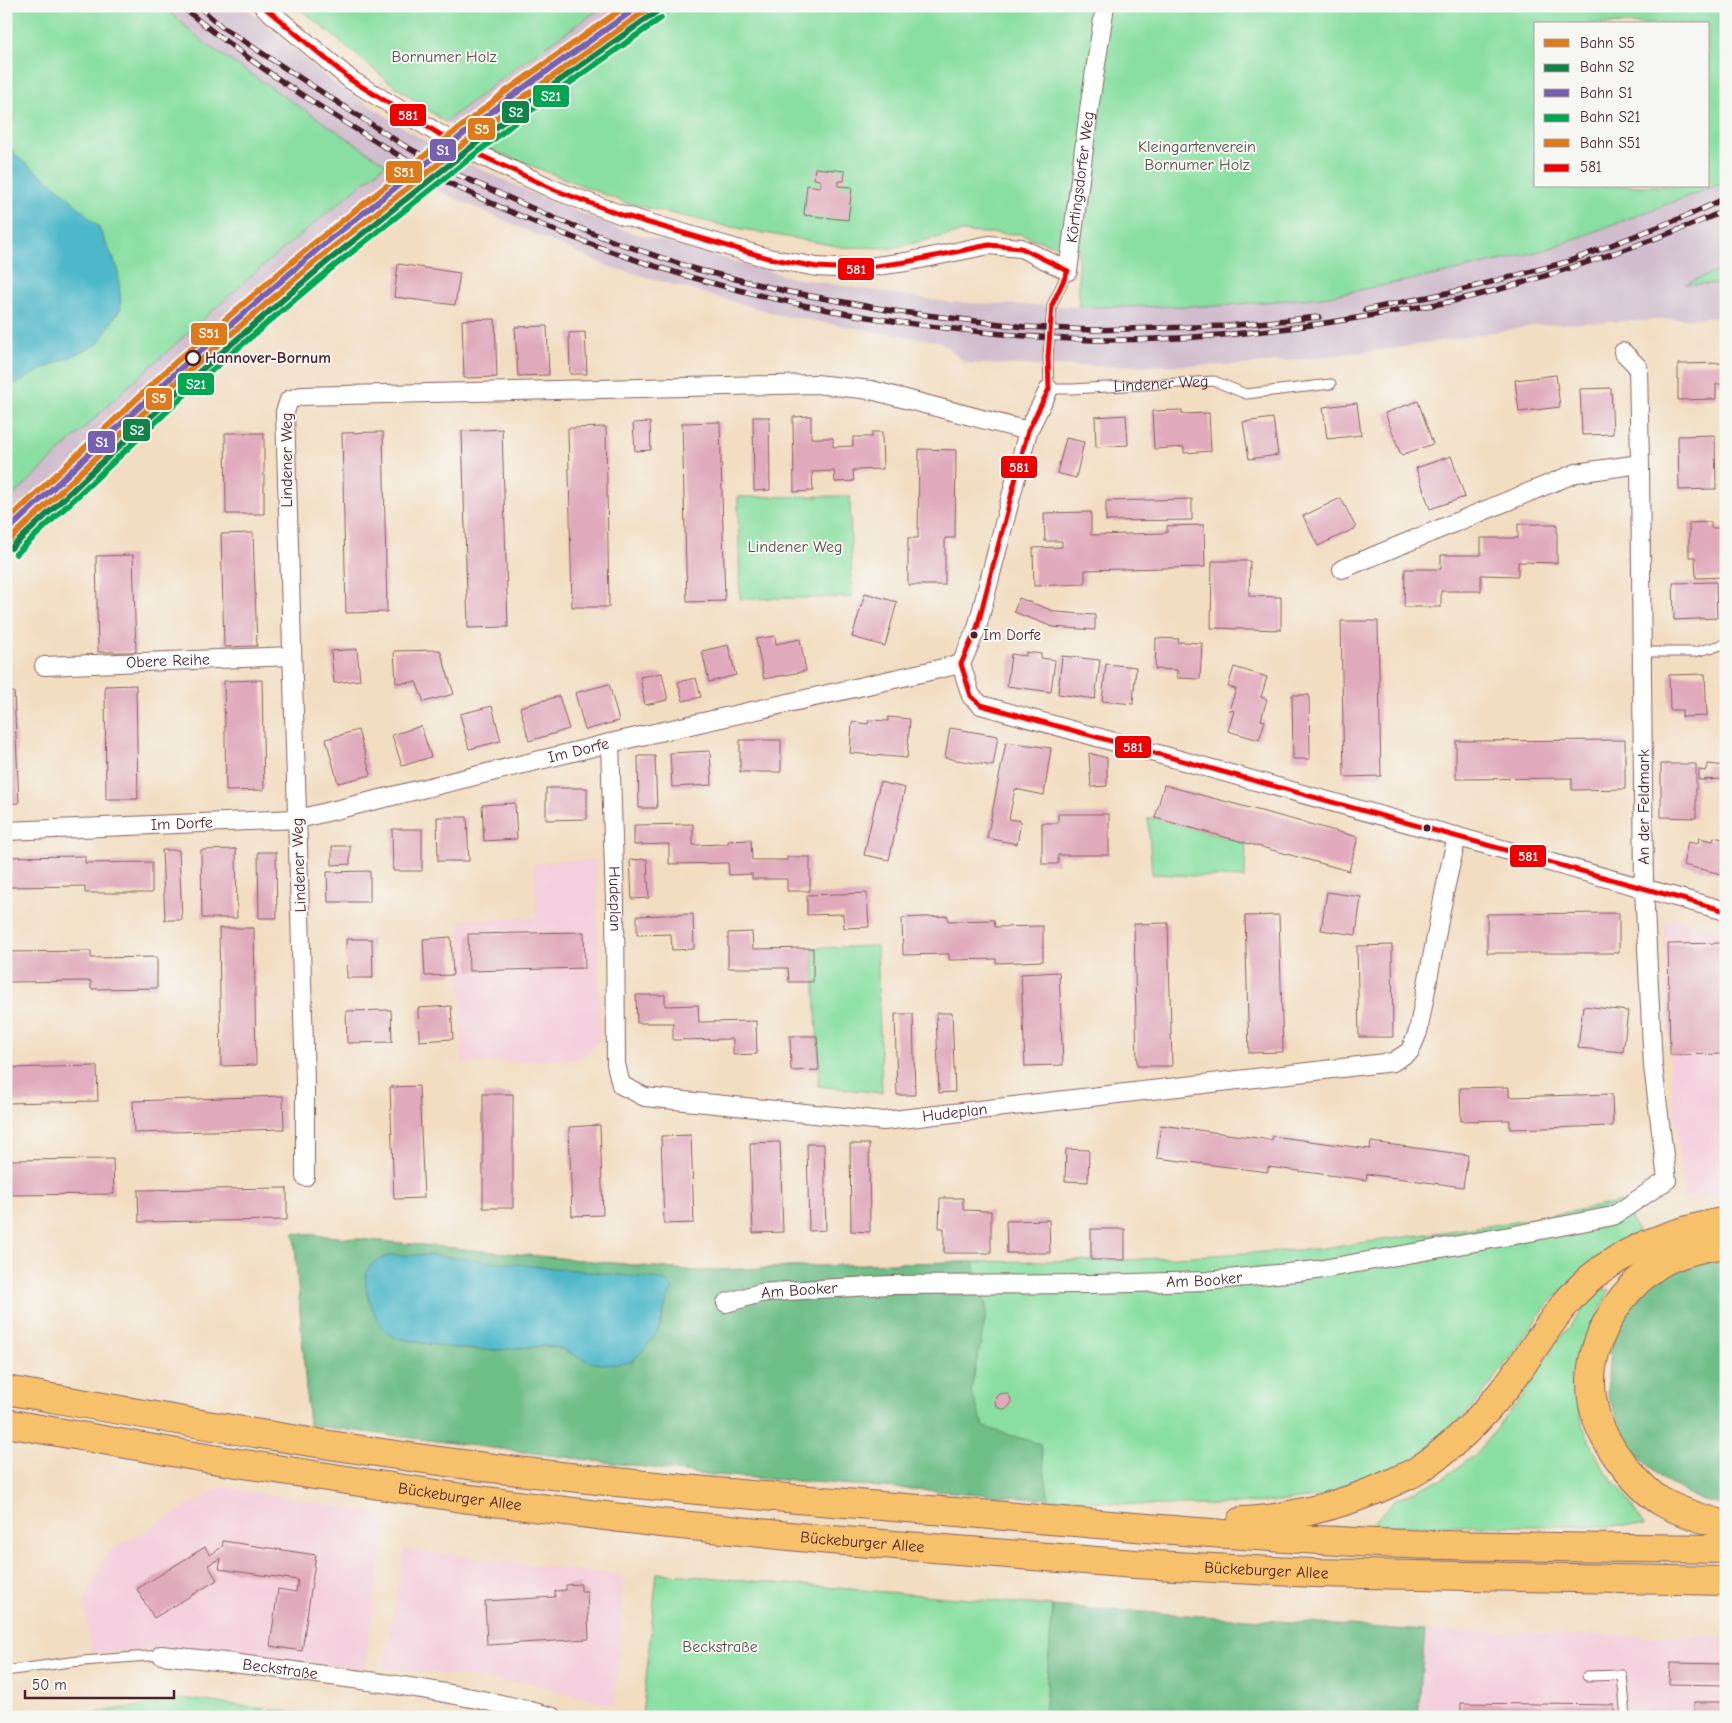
<svg xmlns="http://www.w3.org/2000/svg" width="1732" height="1723" font-family="'Comic Neue',sans-serif">
	<rect width="100%" height="100%" fill="#f6f6f2"/>
	<filter id="ink" filterUnits="userSpaceOnUse"><feTurbulence type="fractalNoise" baseFrequency=".02" numOctaves="2"/><feDisplacementMap in="SourceGraphic" scale="10" xChannelSelector="R" yChannelSelector="G"/><feConvolveMatrix kernelMatrix="1 2 1 2 8 2 1 2 1" color-interpolation-filters="sRGB"/></filter>
	<filter id="wash" filterUnits="userSpaceOnUse"><feTurbulence type="fractalNoise" baseFrequency=".0096" numOctaves="4" result="noise"/><feDisplacementMap in="SourceGraphic" scale="20" xChannelSelector="R" yChannelSelector="G"/><feGaussianBlur stdDeviation="1.12" result="paint"/><feColorMatrix in="noise" values="0 0 0 0 0 0 0 0 0 0 0 0 0 0 0 0 0 1.4 0 .05"/><feComposite in="paint" operator="in"/></filter>
	<g filter="url(#wash)">
		<rect width="100%" height="100%" fill="#f2ddc1"/>
		<path fill="#f4cfdd" d="M597,860L600,1024V1031L596,1043L585,1056L575,1059L462,1064L460,920L536,918L534,862Z
			M1672,918L1726,933V1194L1684,1198L1670,1070L1664,923Z
			M221,1487L387,1515L364,1669L244,1654L161,1647L92,1655L84,1601L108,1552Z
			M404,1549L624,1576L615,1706L533,1684L384,1668Z
			M1425,1631L1726,1638V1717H1418Z"/>
		<path fill="#d0bdcd" d="M163,6H244L328,79L425,141L467,163L543,198L620,229L793,278L946,302L1079,307L1215,306L1548,249L1726,182V268L1687,284H1726V317L1538,325L1398,348L1248,365L1039,366L965,363L941,342L784,316L607,266L425,185L149,421L6,561V503L121,393L257,271L386,164L207,45Z
			M604,6H668L527,115L487,148L445,122L519,65Z"/>
		<path fill="#89dfa2" stroke="#6a7f66" fill-rule="evenodd" d="M6,6H163L207,45L386,164L257,271L121,393L6,503Z
			M297,6H604L519,65L445,122L388,81Z
			M668,6H1726V182L1548,249L1451,272L1323,297L1215,306L1079,307L1078,248L1049,244L1020,234L962,232L893,248L842,247L726,226L626,203L487,148L527,115ZM1536,24H1708V186H1536Z
			M1726,268V284H1685Z
			M850,496L852,597L740,599L738,497Z
			M1148,818H1155L1246,843L1245,878L1152,874Z
			M877,946L882,1093L818,1086L819,1070L813,948Z
			M1622,1202L1638,1232L1602,1254L1547,1305L1494,1380L1470,1410L1441,1438L1409,1462L1328,1495L1285,1501L1214,1505H1142L701,1474L309,1425L294,1233L696,1271L894,1263L1125,1260L1316,1249L1509,1223Z
			M1599,1289L1610,1290L1598,1313L1585,1347L1576,1389L1582,1424L1601,1465L1623,1493L1645,1526H1370L1396,1499L1442,1479L1475,1455L1521,1398L1552,1349Z
			M657,1573L1053,1606L1044,1717H642Z
			M188,1699L325,1717H65Z"/>
		<path fill="#6ebe88" stroke="#5c6e5a" fill-rule="evenodd" d="M294,1233L696,1271L894,1263L974,1262L987,1310L971,1391L984,1427L1040,1444L1049,1499L701,1474L309,1425ZM673,1289L666,1300L659,1329L632,1362L546,1346L494,1350L456,1348L422,1343L393,1336L366,1293Z
			M1726,1258V1506L1701,1500L1667,1482L1632,1451L1607,1394L1610,1349L1623,1316L1649,1283L1680,1265Z
			M1053,1606L1425,1631L1418,1717H1044Z"/>
		<path fill="#4db8c9" stroke="#4c6c7a" d="M6,144L16,156L62,191L98,226L118,269L121,308L97,345L43,369L6,389Z
			M393,1255H429L659,1279L668,1282L673,1289C663,1304 665,1313 659,1328C657,1335 636,1360 630,1362C617,1366 597,1365 585,1360C571,1354 563,1347 546,1346C529,1346 511,1350 494,1350C468,1350 440,1347 415,1341C408,1340 398,1339 392,1336C378,1328 367,1299 366,1284C364,1264 377,1259 393,1255Z"/>
		<g id="blocks">
			<path fill="#e0aabc" d="M815,168L845,171L844,181H838V186L852,187L848,220L804,215L807,185L820,187V180L814,179Z
				M398,264L460,273L455,305L394,297Z
				M495,319L497,377L464,378L462,320Z
				M547,326L549,375L518,376L515,327Z
				M585,332L587,374H570L569,333Z
				M1726,363V384H1716V399L1678,400V364Z
				M1556,375L1560,407L1519,412L1515,380Z
				M1611,388L1613,434L1582,435L1580,389Z
				M1418,401L1433,444L1401,455L1385,413Z
				M1357,403L1361,435L1327,439L1323,407Z
				M1182,410V414L1209,413L1211,451L1184,453V447L1154,449L1152,411Z
				M1126,415L1128,445L1096,447L1095,417Z
				M811,416V438H833V447L853,446V437H872V432H882L883,469L853,470L854,481L835,482L834,471L812,472L813,491L794,492L793,417Z
				M753,417H769L770,490L754,491Z
				M1273,418L1278,455L1249,459L1243,422Z
				M650,422L651,450L635,451L633,423Z
				M720,422L725,601L687,602L682,423Z
				M606,427L609,607H572L568,428Z
				M502,429L508,627L468,628L462,431Z
				M383,432L387,612L346,613L342,433Z
				M225,433H264V514H226Z
				M1715,435L1716,489L1679,490L1678,436Z
				M1066,438L1084,442L1076,478L1057,473Z
				M919,449L956,450L955,538H945V585H908V538H918Z
				M1451,456L1465,497L1430,509L1416,468Z
				M1341,498L1356,528L1318,546L1303,516Z
				M1192,499V520L1106,521V501Z
				M1091,512V535L1167,533V526L1204,525L1205,567L1085,570V584L1034,586L1033,548L1062,547V541H1045L1044,513Z
				M1711,522V528H1726V577L1696,578L1695,557H1689V523Z
				M1518,524H1557V563L1518,562V576L1481,575V591H1441V607H1404L1405,569H1441V555H1481V538H1518Z
				M253,533L257,646L224,647L221,534Z
				M133,555L136,652H98L96,556Z
				M1212,561H1250L1249,596L1281,597V630L1211,628Z
				M1716,582L1717,618L1674,620L1673,583Z
				M865,593L897,602L885,646L852,637Z
				M1019,598L1056,612L1095,615V630L1053,627L1014,612Z
				M1341,621H1378L1381,776L1344,777Z
				M775,636L776,644L800,639L806,671L764,679L756,639Z
				M1156,638L1179,639L1178,642L1202,643L1200,679L1177,678V670L1155,669Z
				M728,645L736,675L709,682L702,651Z
				M357,649L360,680L334,683L331,651Z
				M440,650L454,694L424,702L416,682L396,683L394,651Z
				M1026,652L1041,654V658L1055,660L1051,692L1007,686L1011,654L1026,656Z
				M1062,656L1100,660L1095,699L1058,694Z
				M1106,664L1136,667L1133,704L1102,701Z
				M1234,667L1267,677L1261,697L1267,699L1261,720L1265,721L1259,740L1228,731L1234,711L1229,710L1236,689L1228,687Z
				M662,673L668,700L645,705L640,677Z
				M1705,674L1707,716L1682,717V710H1670L1669,675Z
				M696,678L701,697L683,701L678,682Z
				M262,680L264,790L226,791L224,681Z
				M609,684L619,721L585,730L575,693Z
				M136,685L138,799H106L105,686Z
				M6,692H14L19,803L6,804Z
				M1292,695H1309L1310,759H1293Z
				M559,696L569,729L529,741L520,707Z
				M492,706L501,741L469,749L460,714Z
				M888,717L910,719L907,758L850,753L852,722L868,724L869,720L888,721Z
				M421,726L431,757L402,766L392,735Z
				M950,728L998,736L993,766L945,758Z
				M358,730L371,775L338,783L326,739Z
				M740,740H781V772H740Z
				M1625,740V789L1572,790V778L1456,779V741Z
				M1006,742L1051,748L1044,795L1015,789L1009,819L1021,821L1017,844L987,838Z
				M710,751L712,785L672,787L670,753Z
				M1089,753L1107,758V786L1091,787Z
				M638,756H655L657,808H639Z
				M1661,764H1696V818L1661,817Z
				M1708,764L1726,766V779L1698,780L1699,770L1705,771Z
				M880,782L905,788L889,860L864,855Z
				M1164,785L1358,837L1349,871L1155,818Z
				M546,788H587V819L546,820Z
				M515,803L517,839L484,841L482,805Z
				M1058,814H1109V855H1058V864H1042V823H1058Z
				M437,817H467L469,861H438Z
				M693,824V845L728,844V841L751,840L752,860H787V857H810V891H787V879H752V874L729,875L728,863L669,864V844L634,845V825Z
				M392,829H422V871H393Z
				M1714,837L1726,840V875L1683,865L1688,842L1698,844L1699,838L1713,841Z
				M332,846H350V864L332,865Z
				M236,849L237,918H202L201,850Z
				M162,850H179L182,920H165Z
				M258,852H276L277,918H259Z
				M85,856V863L152,862V893H85V886L6,887V857Z
				M647,859L649,898L632,899L630,860Z
				M370,871V902H328L327,872Z
				M1327,892L1361,897L1356,935L1321,930Z
				M867,893L869,927L844,928L843,914L807,915V895Z
				M1619,913V953H1487V914Z
				M693,914L694,949L672,950L671,934L637,935V916Z
				M1279,915L1283,1052L1249,1053L1245,916Z
				M948,916V921L994,920L995,927L1043,926V961L996,963V959L949,960V954L903,955L902,918Z
				M1168,923L1172,1066H1137L1134,924Z
				M219,928H254L256,1065L221,1066Z
				M584,932L585,968L469,971L468,934Z
				M752,932L753,949L813,948V982H789L788,968H728V933Z
				M451,937L453,975L425,976L423,939Z
				M346,939H372L373,978H347Z
				M1726,943V1054L1670,1055L1668,944Z
				M1392,945L1393,1037H1359L1357,946Z
				M91,951V958L157,957V988L91,989V981L6,982V952Z
				M1059,972L1063,1065L1025,1066L1021,974Z
				M636,995H665V1006L698,1005L699,1022L756,1021L757,1054L733,1055V1039L673,1040V1023H637Z
				M451,1006L453,1039L419,1041L418,1008Z
				M1583,1006L1628,1011L1623,1052L1578,1048Z
				M391,1010L392,1042L347,1043L346,1011Z
				M936,1013H952L955,1092L939,1093Z
				M895,1014H913L915,1095H897Z
				M790,1036H817L819,1070L791,1071Z
				M97,1066L98,1101L6,1103V1068Z
				M419,1086L424,1198L394,1199L390,1087Z
				M1509,1087V1097L1612,1094L1613,1126L1510,1129V1120L1461,1121L1460,1088Z
				M483,1094H513V1208H483Z
				M283,1096L284,1129L134,1133L133,1101Z
				M600,1125L603,1215L572,1216L569,1127Z
				M1161,1125L1272,1140V1136L1370,1149L1371,1142L1468,1155L1463,1187L1367,1174L1366,1180L1268,1167V1172L1157,1158Z
				M691,1135L694,1223L664,1224L661,1136Z
				M780,1142L783,1232L753,1233L750,1143Z
				M807,1144H824L826,1230L809,1231Z
				M850,1144H869L870,1232L851,1231Z
				M1066,1149L1089,1150L1088,1182L1065,1181Z
				M113,1159L114,1194L6,1195V1160Z
				M287,1188V1220L139,1222L138,1190Z
				M940,1198H963V1210L991,1211V1253H944V1228H939Z
				M1049,1220L1050,1253H1007L1006,1221Z
				M1091,1229H1125V1260H1091Z
				M995 1401a8 8 0 1 1 16 0a8 8 0 1 1-16 0Z
				M223,1541L316,1555L302,1651L270,1646L278,1589L296,1592L298,1580L219,1569L221,1558L208,1565L217,1580L154,1618L137,1589L205,1547L210,1555L222,1547Z
				M581,1584V1591H587L589,1639L487,1645L485,1601L555,1597V1591L566,1590V1585Z
				M1670,1663L1726,1664V1685L1669,1684Z
				M1694,1702H1726V1717H1694Z
				M1461,1703L1614,1705V1717H1461Z"/>
		</g>
	</g>
	<g filter="url(#ink)">
		<use href="#blocks" fill-opacity="0" stroke="#856260" stroke-width="1"/>
		<g fill="none" stroke-linecap="round" stroke-linejoin="round">
			<defs>
				<g id="service">
					<path id="s1" d="M1068,271L1052,305L1048,357L1049,389H1072L1214,381L1246,394L1331,384"/>
					<path d="M1643,652H1695L1726,644"/>
					<path d="M6,1671L70,1662L161,1655"/>
					<path d="M1587,1676L1622,1675L1626,1717"/>
				</g>
				<g id="minor">
					<path id="s2" d="M263,6L351,80L454,143L555,190L622,215L768,258L817,267L854,269L906,262L989,245L1021,248L1068,271L1090,103L1105,6"/>
					<path d="M1623,352L1638,367L1640,464"/>
					<path d="M961,664L971,696L981,705L1726,911"/>
					<path d="M961,664L977,628L1028,431L1049,389"/>
					<path id="s3" d="M44,666L292,656"/>
					<path id="s4" d="M610,743L615,902L616,1064L621,1085L645,1097L884,1121L1393,1062L1410,1051L1418,1032L1445,889L1457,836"/>
					<path id="s5" d="M6,831L298,819L610,743L961,664"/>
					<path d="M305,1177V1081L285,412L289,400L301,396L816,384L871,390L1028,431"/>
					<path id="s6" d="M726,1303L760,1293L818,1289L890,1285L1095,1284L1207,1281L1317,1270L1515,1235L1613,1216L1667,1180L1653,1066L1644,889L1640,464L1576,473L1342,569"/>
					<path id="s7" d="M161,1655C215,1660 270,1668 324,1675C401,1685 477,1696 553,1717"/>
				</g>
				<g id="trunk">
					<path d="M1726,1244C1707,1246 1674,1254 1658,1265C1616,1293 1585,1347 1592,1398C1595,1421 1607,1444 1621,1462C1631,1475 1648,1494 1662,1502C1682,1513 1703,1519 1726,1525"/>
					<path d="M6,1390C160,1417 314,1445 469,1465C639,1487 809,1500 980,1514C1132,1527 1286,1541 1439,1545C1535,1547 1630,1548 1726,1549"/>
					<path id="s8" d="M6,1423L206,1458L462,1498L661,1523L819,1539L1135,1564L1313,1573L1726,1581"/>
					<path d="M1242,1521C1266,1521 1285,1516 1309,1511C1340,1504 1369,1494 1398,1480C1404,1477 1412,1474 1418,1470C1451,1448 1481,1419 1506,1387C1532,1354 1552,1314 1583,1285C1622,1248 1675,1231 1726,1221"/>
				</g>
			</defs>
			<use href="#service" stroke="#856260" stroke-width="11"/>
			<use href="#minor" stroke="#856260" stroke-width="20"/>
			<use href="#trunk" stroke="#856260" stroke-width="30"/>
			<use href="#service" stroke="#fff" stroke-width="9"/>
			<use href="#minor" stroke="#fff" stroke-width="18"/>
			<use href="#trunk" stroke="#f7c06b" stroke-width="28"/>
			<defs>
				<path id="rail" d="M181,6C234,50 291,89 349,125C382,145 414,166 449,183C604,260 773,308 945,328C994,333 1043,339 1093,340C1195,341 1296,330 1396,311C1417,307 1439,305 1461,299C1517,286 1572,268 1626,249C1660,237 1693,225 1726,210
					M198,6L222,27L403,145L456,174L554,218L615,242L695,269L789,292L893,311L1025,327L1092,330L1227,326L1319,317
					M1365,310L1457,291L1567,262L1689,215L1726,198"/>
			</defs>
			<use href="#rail" stroke="#4a1f2b" stroke-width="5.5"/>
			<use href="#rail" stroke="#f6f6f2" stroke-width="4" stroke-dasharray="11" stroke-linecap="butt"/>
			<defs>
				<path id="bus-1" d="M263,6L351,80L454,143L555,190L622,215L768,258L817,267L854,269L906,262L989,245L1021,248L1068,271
					M961,664L971,696L981,705L1726,911
					M961,664L977,628L1028,431L1049,389L1048,357L1052,305L1068,271"/>
			</defs>
			<use href="#bus-1" stroke="#f6f6f2" stroke-width="9"/>
			<use href="#bus-1" stroke="#e00" stroke-width="5"/>
			<defs>
				<path id="rail-1" d="M6,543L187,372L323,255L514,104L652,6"/>
				<path id="rail-2" d="M11,548L192,378L328,261L518,110L656,12"/>
				<path id="rail-3" d="M6,532L182,367L318,249L509,98L639,6"/>
				<path id="rail-4" d="M16,554L197,383L333,267L523,116L661,18"/>
				<path id="rail-5" d="M6,522L177,361L313,244L505,92L626,6"/>
			</defs>
			<use href="#rail-1" stroke="#f6f6f2" stroke-width="10"/>
			<use href="#rail-2" stroke="#f6f6f2" stroke-width="10"/>
			<use href="#rail-3" stroke="#f6f6f2" stroke-width="10"/>
			<use href="#rail-4" stroke="#f6f6f2" stroke-width="10"/>
			<use href="#rail-5" stroke="#f6f6f2" stroke-width="10"/>
			<use href="#rail-1" stroke="#dd7a1b" stroke-width="6"/>
			<use href="#rail-2" stroke="#118349" stroke-width="6"/>
			<use href="#rail-3" stroke="#7760b0" stroke-width="6"/>
			<use href="#rail-4" stroke="#00a651" stroke-width="6"/>
			<use href="#rail-5" stroke="#dd7a1b" stroke-width="6"/>
		</g>
	</g>
	<circle fill="#f6f6f2" stroke="#4a1f2b" stroke-width="2.5" cx="193" cy="358" r="7"/>
	<g fill="#4a1f2b" stroke="#f6f6f2" stroke-width="2">
		<circle cx="974" cy="635" r="4.5"/>
		<circle cx="1427" cy="828" r="4.5"/>
	</g>
	<g text-anchor="middle" dominant-baseline="central" stroke-width="4" stroke-linejoin="round" paint-order="stroke">
		<g font-size="15" fill="#4a1f2b" stroke="#f6f6f2" text-anchor="start">
			<text x="983" y="635">Im Dorfe</text>
		</g>
		<g font-size="16" fill="#5a4f49" stroke="#f6f6f2">
			<text x="444" y="57">Bornumer Holz</text>
			<text x="1197" y="147">Kleingartenverein<tspan x="1197" dy="18">Bornumer Holz</tspan></text>
			<text x="795" y="547">Lindener Weg</text>
			<text x="720" y="1647">Beckstraße</text>
		</g>
		<g font-size="16" fill="#4a1f2b" stroke="#f6f6f2">
			<text stroke="none"><textPath href="#s2" startOffset="974">Körtingsdorfer Weg</textPath></text>
			<text stroke="none"><textPath href="#s1" startOffset="234">Lindener Weg</textPath></text>
			<text transform="translate(287 460) rotate(-90)">Lindener Weg</text>
			<text stroke="none"><textPath href="#s3" startOffset="124">Obere Reihe</textPath></text>
			<text stroke="none"><textPath href="#s5" startOffset="581">Im Dorfe</textPath></text>
			<text transform="translate(1644 807) rotate(-90)">An der Feldmark</text>
			<text stroke="none"><textPath href="#s5" startOffset="176">Im Dorfe</textPath></text>
			<text transform="translate(299 865) rotate(-92)">Lindener Weg</text>
			<text stroke="none"><textPath href="#s4" startOffset="156">Hudeplan</textPath></text>
			<text stroke="none"><textPath href="#s4" startOffset="681">Hudeplan</textPath></text>
			<text stroke="none"><textPath href="#s6" startOffset="480">Am Booker</textPath></text>
			<text stroke="none"><textPath href="#s6" startOffset="75">Am Booker</textPath></text>
			<text stroke="none"><textPath href="#s8" startOffset="460">Bückeburger Allee</textPath></text>
			<text stroke="none"><textPath href="#s8" startOffset="865">Bückeburger Allee</textPath></text>
			<text stroke="none"><textPath href="#s8" startOffset="1270">Bückeburger Allee</textPath></text>
			<text stroke="none"><textPath href="#s7" startOffset="120">Beckstraße</textPath></text>
		</g>
		<g font-size="16" font-weight="bold" fill="#4a1f2b" stroke="#f6f6f2" text-anchor="start">
			<text x="205" y="358">Hannover-Bornum</text>
		</g>
	</g>
	<g stroke="#f6f6f2" stroke-width="2">
		<rect x="532" y="84" width="38" height="24" rx="5" fill="#00a651"/>
		<rect x="501" y="100" width="29" height="24" rx="5" fill="#118349"/>
		<rect x="389" y="103" width="38" height="24" rx="5" fill="#e00"/>
		<rect x="467" y="117" width="29" height="24" rx="5" fill="#dd7a1b"/>
		<rect x="429" y="138" width="28" height="24" rx="5" fill="#7760b0"/>
		<rect x="385" y="160" width="38" height="24" rx="5" fill="#dd7a1b"/>
		<rect x="837" y="257" width="38" height="24" rx="5" fill="#e00"/>
		<rect x="190" y="322" width="38" height="24" rx="5" fill="#dd7a1b"/>
		<rect x="177" y="372" width="38" height="24" rx="5" fill="#00a651"/>
		<rect x="145" y="387" width="28" height="24" rx="5" fill="#dd7a1b"/>
		<rect x="122" y="418" width="29" height="24" rx="5" fill="#118349"/>
		<rect x="87" y="430" width="29" height="24" rx="5" fill="#7760b0"/>
		<rect x="1000" y="455" width="38" height="24" rx="5" fill="#e00"/>
		<rect x="1114" y="735" width="38" height="24" rx="5" fill="#e00"/>
		<rect x="1509" y="844" width="38" height="24" rx="5" fill="#e00"/>
	</g>
	<g font-size="14" text-anchor="middle" font-weight="bold" fill="#fff">
		<text x="551" y="101">S21</text>
		<text x="516" y="117">S2</text>
		<text x="408" y="120">581</text>
		<text x="482" y="134">S5</text>
		<text x="443" y="155">S1</text>
		<text x="404" y="177">S51</text>
		<text x="856" y="274">581</text>
		<text x="209" y="338">S51</text>
		<text x="196" y="389">S21</text>
		<text x="159" y="403">S5</text>
		<text x="137" y="435">S2</text>
		<text x="102" y="447">S1</text>
		<text x="1019" y="472">581</text>
		<text x="1133" y="752">581</text>
		<text x="1528" y="861">581</text>
	</g>
	<rect width="1732" height="1723" fill="none" stroke="#f6f6f2" stroke-width="25"/>
	<rect x="1534" y="22" width="175" height="165" fill="#f6f6f2" stroke="#b1a0a2"/>
	<rect x="1544" y="39" width="25" height="8" fill="#dd7a1b" stroke="#b1a0a2"/>
	<text x="1580" y="48" font-size="15" fill="#4a1f2b">Bahn S5</text>
	<rect x="1544" y="64" width="25" height="8" fill="#118349" stroke="#b1a0a2"/>
	<text x="1580" y="72" font-size="15" fill="#4a1f2b">Bahn S2</text>
	<rect x="1544" y="89" width="25" height="8" fill="#7760b0" stroke="#b1a0a2"/>
	<text x="1580" y="98" font-size="15" fill="#4a1f2b">Bahn S1</text>
	<rect x="1544" y="114" width="25" height="8" fill="#00a651" stroke="#b1a0a2"/>
	<text x="1580" y="122" font-size="15" fill="#4a1f2b">Bahn S21</text>
	<rect x="1544" y="139" width="25" height="8" fill="#dd7a1b" stroke="#b1a0a2"/>
	<text x="1580" y="148" font-size="15" fill="#4a1f2b">Bahn S51</text>
	<rect x="1544" y="164" width="25" height="8" fill="#ee0000" stroke="#b1a0a2"/>
	<text x="1580" y="172" font-size="15" fill="#4a1f2b">581</text>
	<path d="M25 1690v8h149v-8" fill="none" stroke="#4a1f2b" stroke-width="2.5"/>
	<text x="32" y="1690" font-size="15" fill="#4a1f2b" stroke="#f6f6f2" stroke-width="4" paint-order="stroke">50 m</text>
</svg>
